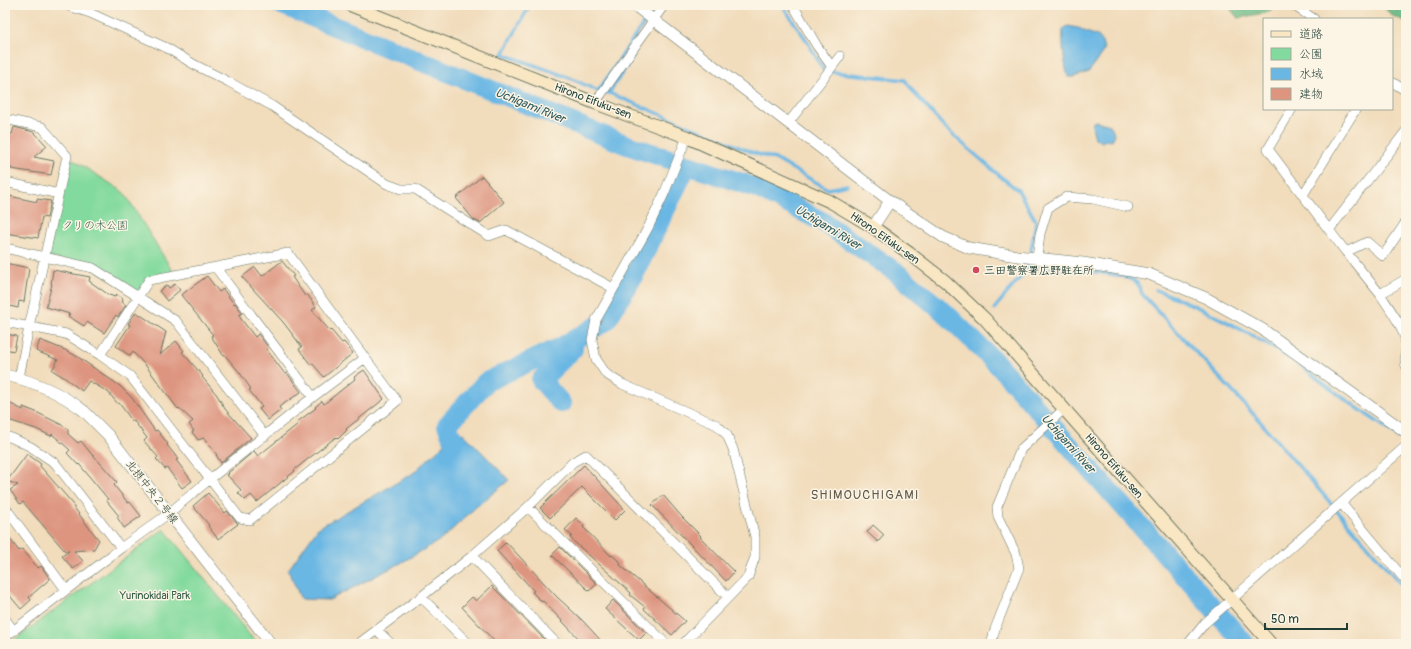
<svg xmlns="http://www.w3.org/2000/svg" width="1411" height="649" font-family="Pangolin,'Klee One',sans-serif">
	<rect width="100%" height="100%" fill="#fcf5e5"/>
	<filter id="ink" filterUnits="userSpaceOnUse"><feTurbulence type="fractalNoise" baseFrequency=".025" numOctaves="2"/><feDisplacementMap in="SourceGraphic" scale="8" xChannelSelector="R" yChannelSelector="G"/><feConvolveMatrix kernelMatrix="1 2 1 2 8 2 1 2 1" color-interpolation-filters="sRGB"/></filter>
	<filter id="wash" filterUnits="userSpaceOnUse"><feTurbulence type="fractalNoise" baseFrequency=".012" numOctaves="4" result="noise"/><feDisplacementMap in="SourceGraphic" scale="16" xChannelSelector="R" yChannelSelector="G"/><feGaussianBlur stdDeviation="0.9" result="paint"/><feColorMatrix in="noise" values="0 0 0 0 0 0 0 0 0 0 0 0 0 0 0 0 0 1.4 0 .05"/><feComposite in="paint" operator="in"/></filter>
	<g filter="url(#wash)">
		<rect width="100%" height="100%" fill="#f1dcbb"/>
		<path fill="#83da9e" stroke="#518c69" d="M67,156L119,189L125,194L175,275L149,280L139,297L93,268L45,256Z
			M164,529L257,644H9Z"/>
		<path fill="#6aba85" stroke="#447c5c" d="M1227,5H1275L1269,12L1238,18Z
			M1381,5H1406V21L1394,17Z"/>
		<path fill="#6ab7e4" stroke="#447a8c" d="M1068,26C1071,27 1075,27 1078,28C1080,28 1082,30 1084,31C1097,37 1101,33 1104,50L1089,72L1073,77H1068C1064,62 1062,45 1063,29Z
			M1096,121L1110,125C1114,130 1115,136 1112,141L1105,140L1102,142L1095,138L1092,126L1093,122Z
			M463,433L509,480L476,507L442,539L399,564L329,600L301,599L288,570L318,528L412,474L452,437Z"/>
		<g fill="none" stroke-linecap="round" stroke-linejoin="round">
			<path stroke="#6ab7e4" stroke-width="3.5" d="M530,5L503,54L570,78L598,91L609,93L754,153L775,159L828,189L847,185
				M782,5L807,41L824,71L905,80L915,94L946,129L1001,177L1018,190L1036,221L1028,268L994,309
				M599,90L656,5
				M609,93L633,56
				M1028,268C1050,269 1123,270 1137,283C1140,286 1141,291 1142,294L1257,418L1406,590
				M1156,290C1203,307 1248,332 1291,359C1304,367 1315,377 1327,386C1351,404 1375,420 1399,437"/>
			<path stroke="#6ab7e4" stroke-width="20" d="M282,5L627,145L757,188L823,222L897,273L945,313L998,365L1245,644
				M561,403L541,380L573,349V344
				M452,437L447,425L486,382L563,346L606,321L634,275L687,165"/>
		</g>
		<g id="blocks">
			<path fill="#dd9580" d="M14,127L34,132L47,146L34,157L54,161L51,175L11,169V167L5,166V133L12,134Z
				M482,176L504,202L480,223L474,220L456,198Z
				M5,195L37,202V199L51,201L47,218L42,217L38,238L5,233Z
				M282,261L294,276L292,277L305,296L307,294L316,307L312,310L330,331L331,330L342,343L344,342L353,353L324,377L312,363L310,364L299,349L302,347L283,322L242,277L255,267L262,276Z
				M5,263L29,268L24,302L19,301L18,308L5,305Z
				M53,270L90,277L89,281L109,295L115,297L116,294L123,299L122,302L126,305L118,317L116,315L104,333L87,322L84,326L68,316L70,314L46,307L52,284H51Z
				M207,276L219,292L223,289L234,304L235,303L242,313L239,315L241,319L255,337L258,334L268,347L266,349L285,374L287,373L301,392L279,407L281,410L268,420L259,409L262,407L249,390L251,389L240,373L224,354L223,355L211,336L213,335L181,295Z
				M175,284L180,290L167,301L159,291L167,285L169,288Z
				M136,312L166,332L160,355L176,341L184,351L182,352L203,376L202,377L217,395L225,409L251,438L221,463L216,455H217L204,438L198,440L192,432L194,431L189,424L193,421L179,408L178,409L146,366L133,352L130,356L116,346L130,325L128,324Z
				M5,334L17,336L14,351L5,349Z
				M40,340L65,350L78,357L120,386L132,398L155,431L157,430L168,444L167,445L178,459L176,460L192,481L182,488L167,468L165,469L156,459L158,457L144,441L147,438L134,421L133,422L119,403L118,404L108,392L89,381L82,391L65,378L52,370L58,360L36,351Z
				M364,370L384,399L346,429L347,430L338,439L336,437L294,470L295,471L257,502L251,495L245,500L238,493L241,490L227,475L229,474L228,473L254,451L258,456L298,424L297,422L316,408L315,407L322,401L324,404L355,379L354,377Z
				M7,402L23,410V407L36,412L64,426L68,430V434L78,443L81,441L93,456H94L117,482L114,485L128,503L130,502L141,516L124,528L117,517L119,516L106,500L108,499L79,464L78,465L67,453L70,450L52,434L51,436L36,429L5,419V406Z
				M27,454L41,464L40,466L74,505L73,506L87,525L99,540L94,549L74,551L83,561L73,569L62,556L69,551H65L23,502L20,504L10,490L18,485L7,481Z
				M584,465L625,510L615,520L582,487L550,518L540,508Z
				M208,493L225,513L227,511L238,524L218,539L208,526L209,525L193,506Z
				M663,495L681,516L701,536L700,537L734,572L726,581L652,505Z
				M576,518L584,525L583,527L611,556L612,555L621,563L620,565L685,621L672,635L644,609L645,607L630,595L631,593L570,538L572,536L565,530Z
				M873,525L884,535L878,542L867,532Z
				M5,532L19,551L22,549L38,568L41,566L50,579L29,597L31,600L21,609L5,590Z
				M506,542L556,596L583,621L604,644H584L543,601L542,602L532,592L534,591L497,551Z
				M560,547L597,584L589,591L552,555Z
				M492,586L549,644H497L462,607L472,597L476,601Z
				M613,600L646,633L639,640L605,609Z"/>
		</g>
	</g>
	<g filter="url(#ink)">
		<use href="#blocks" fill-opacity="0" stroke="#687563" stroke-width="1"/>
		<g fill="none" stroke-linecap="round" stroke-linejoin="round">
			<defs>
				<path id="minor" d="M66,5L90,13L167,48L195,65L229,82L272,106L387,184L401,189H415L489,236L506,230L613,288
					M1293,5L1314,19
					M832,67L840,56
					M1392,82L1406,91
					M595,103L664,5
					M1292,109L1268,149L1329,230
					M5,119L42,127L67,156L29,327L19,378
					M789,122L832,67L817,46L793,5
					M5,182L59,194
					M1303,195L1356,109
					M1406,222L1383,256L1367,242L1346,252L1380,294L1406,279
					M5,248L93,268L176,321L265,436
					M1346,252L1329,230L1406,131
					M1037,258L1040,234L1048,208L1066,197L1093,199L1128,207
					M216,268L313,397
					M1380,294C1389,308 1404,327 1406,344C1407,352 1403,359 1406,366
					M5,322L66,334L100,355L149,280L288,253L365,358L313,397L210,479L168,514L121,548L5,637
					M100,355L130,376L240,518L250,520L397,401L365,358
					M5,436L12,438L31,447L55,463L121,548
					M1341,503L1406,581
					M5,507L66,590
					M528,507L666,644
					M472,556L557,644
					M421,597L469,644
					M5,619L14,631
					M377,630L391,644
					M358,644L421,597L472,556L528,507L573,462L586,455L728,597
					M683,644L748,577L755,557V537L733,449L727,435L717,425L622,384L606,374L596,359L592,340L596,320L648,228L664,194L687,137
					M991,644L995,629L1019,568L1016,554L998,517L997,507L1021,449L1064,409
					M1188,644L1205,623L1406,446"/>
				<path id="tertiary" d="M634,5L890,201L943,237L969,248L1017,256L1083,263L1149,274L1206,298L1262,329L1406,432
					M873,227L890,201
					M5,375C33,381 61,393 84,411C92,419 100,427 108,435L271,644"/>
				<path id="secondary" d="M350,5L595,103L687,137L831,202L873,227L909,253L945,281L985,319L1271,644"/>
			</defs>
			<use href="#minor" stroke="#687563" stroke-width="10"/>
			<use href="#tertiary" stroke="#687563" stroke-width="12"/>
			<use href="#secondary" stroke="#687563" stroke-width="14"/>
			<use href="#minor" stroke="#fff" stroke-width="9"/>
			<use href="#tertiary" stroke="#fff" stroke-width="11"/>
			<use href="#secondary" stroke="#f9e7c3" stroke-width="12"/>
		</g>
	</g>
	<circle fill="#d1495b" stroke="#fcf5e5" stroke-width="1.5" cx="976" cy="270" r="4"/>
	<g text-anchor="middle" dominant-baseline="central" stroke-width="3" stroke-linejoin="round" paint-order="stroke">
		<g font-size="11" fill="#1f3d34" stroke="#fcf5e5">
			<text transform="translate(593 101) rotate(21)">Hirono Eifuku-sen</text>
			<text transform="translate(885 238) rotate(35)">Hirono Eifuku-sen</text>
			<text transform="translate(1114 466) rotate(49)">Hirono Eifuku-sen</text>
			<text transform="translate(152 492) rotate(52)">北摂中央２号線</text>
		</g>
		<g font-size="11" fill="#335c49" stroke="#fcf5e5">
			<text x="95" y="225">クリの木公園</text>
			<text x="155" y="595">Yurinokidai Park</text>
		</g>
		<g font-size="11" font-weight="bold" fill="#1f3d34" stroke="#fcf5e5" text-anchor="start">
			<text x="984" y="270">三田警察署広野駐在所</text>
		</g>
		<g font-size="12" font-style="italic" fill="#325c60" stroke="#fcf5e5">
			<text transform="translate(530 106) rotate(22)">Uchigami River</text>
			<text transform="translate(828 228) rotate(31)">Uchigami River</text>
			<text transform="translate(1068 444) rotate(48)">Uchigami River</text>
		</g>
		<g font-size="13" letter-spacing="1" fill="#625c4f" stroke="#fcf5e5">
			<text x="865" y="495">SHIMOUCHIGAMI</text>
		</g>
	</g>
	<rect width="1411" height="649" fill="none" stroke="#fcf5e5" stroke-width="20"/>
	<rect x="1263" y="18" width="130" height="92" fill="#fcf5e5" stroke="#a4ab9e"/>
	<rect x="1271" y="31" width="20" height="6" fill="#f9e7c3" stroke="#a4ab9e"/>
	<text x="1299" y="38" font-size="12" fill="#1f3d34">道路</text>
	<rect x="1271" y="48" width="20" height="12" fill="#83da9e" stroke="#a4ab9e"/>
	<text x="1299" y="58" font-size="12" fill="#1f3d34">公園</text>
	<rect x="1271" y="68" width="20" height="12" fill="#6ab7e4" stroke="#a4ab9e"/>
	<text x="1299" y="78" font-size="12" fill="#1f3d34">水域</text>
	<rect x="1271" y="88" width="20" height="12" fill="#dd9580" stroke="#a4ab9e"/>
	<text x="1299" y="98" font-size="12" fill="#1f3d34">建物</text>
	<path d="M1265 623v6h82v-6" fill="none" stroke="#1f3d34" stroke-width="2"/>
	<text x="1271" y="623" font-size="12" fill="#1f3d34" stroke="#fcf5e5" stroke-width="3" paint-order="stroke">50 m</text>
</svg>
